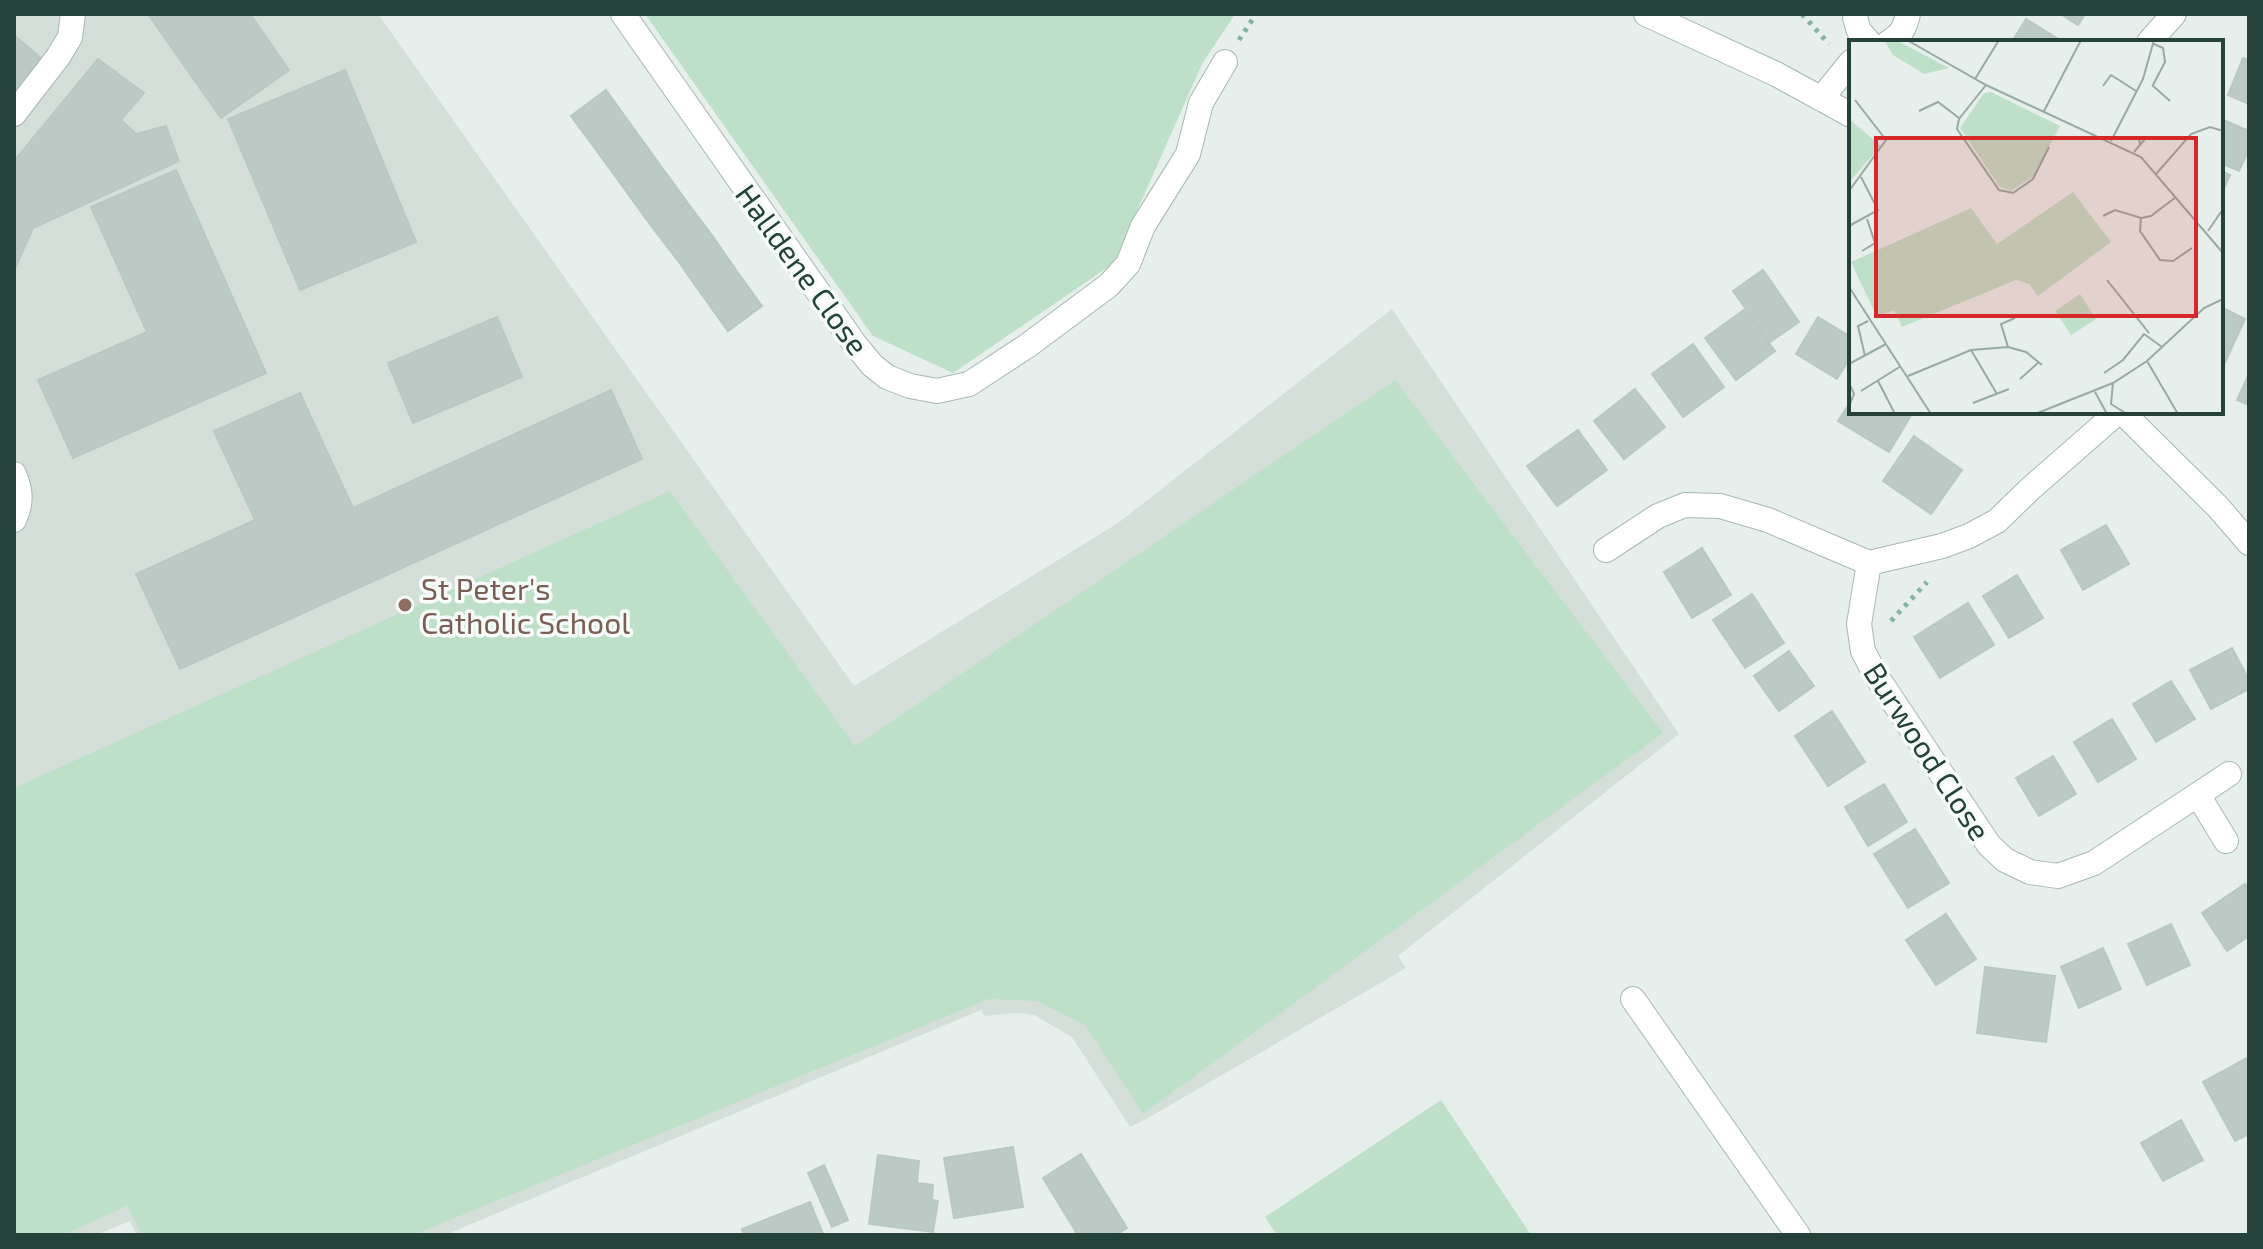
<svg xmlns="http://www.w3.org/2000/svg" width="2263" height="1249" font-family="'Exo 2',sans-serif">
	<rect width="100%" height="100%" fill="#e6efeb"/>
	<path fill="#d4dfda" d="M14,14H378L854,686L1118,523L1392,309L1679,734L1398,956L1406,968L1148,1118L1130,1127L1072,1037L1034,1015L1017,1013L984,1016L981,1010L445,1235H137L130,1221L96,1235H14Z"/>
	<path fill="#bfe0c8" d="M645,14H1235L1202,64L1114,263L953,373L873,336Z
		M1395,380L1663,733L1143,1114L1085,1025L1037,1001L989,999L413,1235H142L127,1206L63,1235H14V788L670,491L855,746Z
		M1441,1100L1531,1235H1277L1265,1217Z"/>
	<path fill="#bbcac4" stroke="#b8c9c2" stroke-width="2" d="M148,14H250L289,70L221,118Z
		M2061,14H2085L2078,25Z
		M2026,19L2063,42H2012Z
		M14,35L49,65L14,107Z
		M2243,58L2249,60V104L2228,95Z
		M98,59L144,93L121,120L136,134L166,126L179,161L33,228L14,271V161Z
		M345,70L416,242L300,290L228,119Z
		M606,90L637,133L602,158L571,116Z
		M2221,119L2249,131V149L2239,171L2221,163Z
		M637,133L658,162L623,187L602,158Z
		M658,162L687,202L652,227L623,187Z
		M176,170L266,373L73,458L38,380L147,332L91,207Z
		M2221,171L2230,175L2221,195Z
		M687,202L714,238L679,262L652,227Z
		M714,238L736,270L702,295L679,262Z
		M736,270L762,306L728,331L702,295Z
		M1763,270L1799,322L1770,342L1733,291Z
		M2221,307L2245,319L2223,367L2221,366Z
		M1744,310L1775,351L1736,380L1705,338Z
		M497,317L522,377L413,423L388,363Z
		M1818,317L1851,337V356L1837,379L1796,354Z
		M1693,344L1724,387L1683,417L1652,374Z
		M2249,374V405L2237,400Z
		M1635,389L1665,427L1624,459L1594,421Z
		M611,390L642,459L180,669L136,574L255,520L214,431L300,393L353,508Z
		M1851,401V412H1913L1889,452L1838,421Z
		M1578,430L1607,470L1557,506L1527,466Z
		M1914,436L1962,470L1931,514L1883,481Z
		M2106,525L2129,564L2083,590L2061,550Z
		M1702,548L1731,595L1692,618L1664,572Z
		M2017,575L2043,618L2009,638L1983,596Z
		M1752,594L1784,643L1745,668L1713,620Z
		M1968,603L1994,645L1940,678L1914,637Z
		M2232,648L2249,680V689L2211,709L2190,670Z
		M1789,651L1814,686L1779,711L1754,676Z
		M2171,681L2195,719L2156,742L2133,704Z
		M1832,711L1865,762L1828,786L1795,736Z
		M2112,719L2136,759L2098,782L2074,742Z
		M2053,756L2076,794L2039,816L2016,778Z
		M1884,784L1907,822L1868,846L1845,807Z
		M1915,829L1949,883L1908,908L1874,854Z
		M2245,884L2249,890V936L2227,951L2202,913Z
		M1946,914L1976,959L1936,985L1906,940Z
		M2171,924L2190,965L2147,985L2128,944Z
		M2103,948L2121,989L2079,1008L2061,967Z
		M1985,967L2055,976L2046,1042L1977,1033Z
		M2249,1057V1134L2235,1141L2203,1082Z
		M2181,1120L2203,1160L2163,1181L2141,1143Z
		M1013,1147L1023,1207L954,1218L944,1158Z
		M1081,1154L1127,1228L1116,1235H1078L1043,1178Z
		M878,1155L919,1161L917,1183L933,1185L932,1200L938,1201L933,1232L869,1224Z
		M824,1165L848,1220L832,1227L808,1173Z
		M810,1202L823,1234L744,1235L742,1229Z"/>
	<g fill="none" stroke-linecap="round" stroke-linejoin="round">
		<defs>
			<path id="minor" d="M623,14L854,343L872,365L887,377L910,386L937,391L969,384L1027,346L1109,285L1128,264L1143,226L1188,154L1201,103L1225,62
				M1646,14L1776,74L1851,115
				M1856,14L1855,18L1859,31L1869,42
				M1889,42C1901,35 1905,28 1908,14
				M2149,42L2174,14
				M1821,99L1851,62
				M14,114L58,57L70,37L73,14
				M2122,412L2217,506L2249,543
				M14,474C21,490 22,503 14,520
				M1606,550L1658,516L1685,505L1720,506L1768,520L1869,563L1942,546L1969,536L1997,521L2030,489L2118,412
				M1869,563L1859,624L1863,651L1875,674L1989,845L2005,860L2030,872L2058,876L2094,863L2229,774
				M2198,795L2226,841
				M1633,999L1798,1235"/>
		</defs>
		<use href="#minor" stroke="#a8b8b2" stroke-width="26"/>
		<path stroke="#86b3a5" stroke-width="5" stroke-dasharray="4 6" stroke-linecap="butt" d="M1802,14L1829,44
			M1239,40L1256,14
			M1891,621L1927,582"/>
		<use href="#minor" stroke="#fff" stroke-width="24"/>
	</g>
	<circle fill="#8d6e63" stroke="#f7fbf9" stroke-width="3" cx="405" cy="605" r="8"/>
	<g text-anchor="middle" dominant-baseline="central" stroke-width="7" stroke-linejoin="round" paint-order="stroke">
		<g font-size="30" fill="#24423a" stroke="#f7fbf9">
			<text transform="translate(803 269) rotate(54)">Halldene Close</text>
			<text transform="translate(1928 751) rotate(57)">Burwood Close</text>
		</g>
		<g font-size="30" fill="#785e54" stroke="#f7fbf9" text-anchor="start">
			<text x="421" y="588">St Peter's<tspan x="421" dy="34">Catholic School</tspan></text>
		</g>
	</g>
	<g transform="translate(1849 40)">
		<rect width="374" height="374" fill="#e6efeb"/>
		<path d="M35,0H47L100,28L75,34L44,15ZM142,52L211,86L185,136L162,151L150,146L111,88L135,53ZM0,79L32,106L0,142ZM224,152L262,202L189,256L180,244L167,240L53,287L45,270L28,277L2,222L122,168L148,204ZM231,254L247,279L222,295L206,271Z" fill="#bfe0c8"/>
		<path fill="none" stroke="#98aaa4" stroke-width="2" d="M58,0L137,45L292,117L374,213M126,39L150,0M137,45L110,79L108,89L150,150L164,153L184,139L200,107M303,45L321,61M304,45L316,22L314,8L305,4M254,46L262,35L287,51M70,71L89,62L110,78M195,71L232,0M262,101L294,39L305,0M285,112L296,99H290L291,104M307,134L342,94L361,87L374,91M0,151L37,100L6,60M254,176L266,170L292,178L302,176L327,157M292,178L291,191L311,220L324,221L343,208M0,186L29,170L12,137M359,191L374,169M13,211L26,203L18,179M258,240L300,293M0,247L82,374M159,307L152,284L166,278M122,310L148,354M16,316L9,286L19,281M298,321L329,374M0,324L37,304M255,333L274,320L295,294L313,307M59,336L122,310L159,307L177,312L193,325M171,339L190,322M29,341L45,372M0,343L5,354L0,366M264,343L262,364L278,374M12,351L52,326M246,352L258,374M124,363L160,349M186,374L264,343L298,321L355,268L374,259"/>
		<path fill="#d62828" fill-opacity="0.15" stroke="#d62828" stroke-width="4" d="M27,98H347V276H27Z"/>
		<rect width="374" height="374" fill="none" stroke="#24423a" stroke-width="4"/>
	</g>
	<rect width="2263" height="1249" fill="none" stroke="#24423a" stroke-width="32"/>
</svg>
